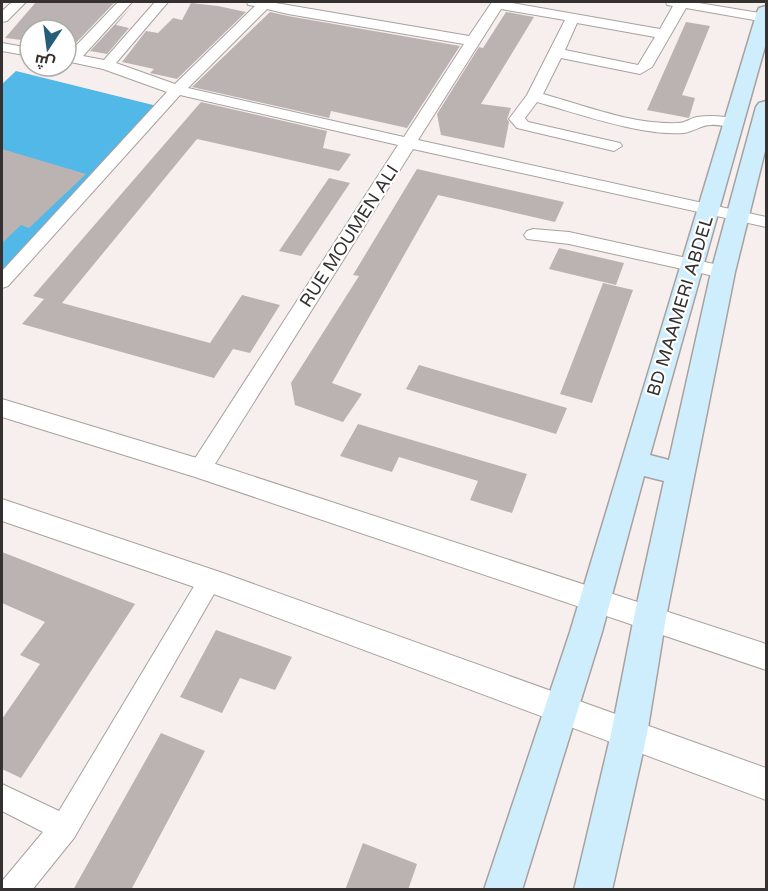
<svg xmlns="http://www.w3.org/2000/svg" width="768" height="891" font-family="'Varela Round',Cairo,sans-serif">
	<rect width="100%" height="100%" fill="#f7efed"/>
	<path fill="#51b8e7" d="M16,71L161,107L2,270V84Z"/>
	<path fill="#bbb3b1" d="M36,2H115L71,48L66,47V30H30V41L5,38Z
		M191,3L218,6L246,12L177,79L150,73L154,69L122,62L146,31L158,33L173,18L182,20Z
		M132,6L116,25L129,28L107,54L90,51Z
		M270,12L288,16L460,46L407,128L331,111L329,118L192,87Z
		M506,12L534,17L481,104L511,108L507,119L509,122L504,148L441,135L437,114L479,47L483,48Z
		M686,22L710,26L682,95L695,98L689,118L647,110Z
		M201,102L327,131L323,148L351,154L339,171L197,139L62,303L210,343L242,295L280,305L250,353L233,349L214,378L22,324L44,299L33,296Z
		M2,149L86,174L29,228L21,225L2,243Z
		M417,169L564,202L555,222L438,195L332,383L362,394L343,422L295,405L291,383L359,276L353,275Z
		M329,178L350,183L301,256L279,251Z
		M559,248L624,263L616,285L549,269Z
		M603,283L633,290L592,403L560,394Z
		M419,365L567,408L556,434L406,389Z
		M358,424L527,474L512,513L470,500L478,481L399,457L392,472L340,456Z
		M2,552L135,604L21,778L2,769V719L40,664L20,655L45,622L2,603Z
		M216,630L292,657L275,690L240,678L222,713L180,697Z
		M161,733L205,751L131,890H73Z
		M363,843L417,864L408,890H345Z"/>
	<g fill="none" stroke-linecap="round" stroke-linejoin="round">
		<defs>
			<path id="minor" d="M12,2H26L7,21L2,22V11Z
				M118,2H132L83,56L104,60L155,2H168L116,63L175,84L255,6L248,5L247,2H270L469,36L492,2H506L660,29L673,6L667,5L666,2H693L766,14V22L686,8L652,67L640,74L561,58L543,94C586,106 633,125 679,123C685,123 691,118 697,117C711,115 725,116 739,120L741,123L739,126C729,129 720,124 711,125C701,125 693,132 684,133C640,136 580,114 537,102L525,118L528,122L620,143L622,146L614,151L517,128L509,119L527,95L565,20L501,9L418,140L766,217V227L413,149L208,475L200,477L192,475L189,469L192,463L398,145L180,95L8,286L2,288V271L167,92L103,69L66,61V53H69ZM267,9L288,14L464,44L404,137L188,88ZM577,23L655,37L638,65L565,50Z
				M2,43L30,48V56L2,51Z
				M533,229L569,232L723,266L729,268L732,272L729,276L723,278L569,244L527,239L524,235L527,231Z
				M210,570L218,573L222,580L218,587L74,838L32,890H2L3,880L43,832L2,811V784L59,811L202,573Z"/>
			<path id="tertiary" d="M2,399L200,459L766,644V670L195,477L2,417Z
				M2,499L220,572L766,768V800L203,590L2,521Z"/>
			<path id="secondary" d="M766,6V43L650,455L669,460L711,272L756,107L759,103L766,101V147L735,272L666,617L647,734L612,890H574L611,734L634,617L664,481L644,476L602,632L522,890H484L570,632L757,12L759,8Z"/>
		</defs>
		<use href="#minor" stroke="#a8a19f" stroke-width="2"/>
		<use href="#tertiary" stroke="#a8a19f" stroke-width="2"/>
		<use href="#secondary" stroke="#a8a19f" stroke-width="3"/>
		<use href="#minor" fill="#fff" fill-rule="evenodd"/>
		<use href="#tertiary" fill="#fff" fill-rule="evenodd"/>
		<use href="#secondary" fill="#ceeefd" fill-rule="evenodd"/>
	</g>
	<g text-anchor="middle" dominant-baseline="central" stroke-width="4.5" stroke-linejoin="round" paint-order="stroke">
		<g font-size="18" fill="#343130" stroke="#fff">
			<text transform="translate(349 236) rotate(-57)">RUE MOUMEN ALI</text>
			<text transform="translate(680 306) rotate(-73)">BD MAAMERI ABDEL</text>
		</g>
	</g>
	<rect width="768" height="891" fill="none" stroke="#343130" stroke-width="6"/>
	<g transform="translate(48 48) rotate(193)"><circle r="28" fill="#ffffff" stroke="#aeadac" stroke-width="1.5"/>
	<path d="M0-4.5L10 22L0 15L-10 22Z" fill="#265e78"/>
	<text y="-9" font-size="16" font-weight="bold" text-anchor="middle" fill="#343130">ش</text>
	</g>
</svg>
